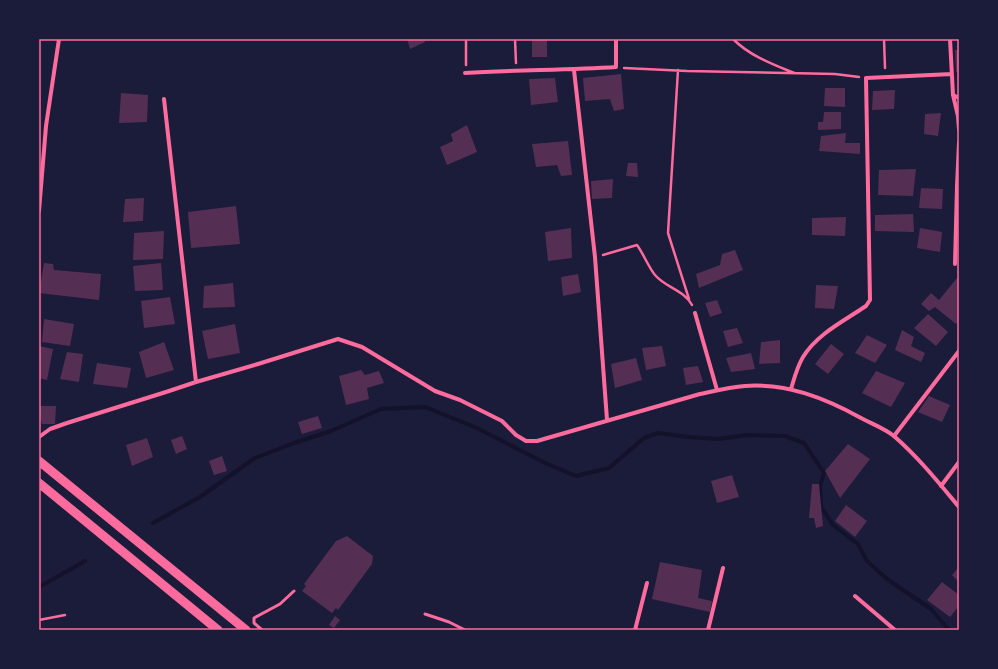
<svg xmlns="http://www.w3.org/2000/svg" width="998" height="669" font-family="'Source Sans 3',sans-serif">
	<rect width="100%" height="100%" fill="#1b1b3a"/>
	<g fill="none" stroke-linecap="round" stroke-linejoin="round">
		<path stroke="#12122b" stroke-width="4" d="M153,523L200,497L255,458L294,443L331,431L381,409L425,407L477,428L545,463L576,476L609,468L644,438L658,433L688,437L719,439L747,435L785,436L804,443L824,473L820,486L821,507L833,525L858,544L867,561L887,579L931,609L949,630
			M39,587L85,561"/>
	</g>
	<path fill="#542f53" d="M407,39H424L425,42L410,49Z
		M532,39H547V57H532Z
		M955,50H959V71L956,72Z
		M621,74L624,109L614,111L610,99L585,101L583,78Z
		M555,78L558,102L531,105L529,79Z
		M825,88H845V107L824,106Z
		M895,90L894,109L872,110L873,91Z
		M121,93L148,95L147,122L119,123Z
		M824,112H841V129L818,130V122H823Z
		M941,113L938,136L924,134L925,114Z
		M467,125L477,152L447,165L440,147L453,141L451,134Z
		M846,133L845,143H860V154L819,151L821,136Z
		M568,141L572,175L561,176L557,165L536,167L532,144Z
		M628,163H637L638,177L626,176Z
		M916,169L913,196L878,195L879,170Z
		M613,179L612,198L592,199L591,181Z
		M921,188L943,189L942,209L919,208Z
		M144,198L143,221L123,222L125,199Z
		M236,206L240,244L191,248L188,212Z
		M913,214L914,232L875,231V215Z
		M846,217L845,236L812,235V218Z
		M571,228L572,258L548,261L545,232Z
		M920,228L942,232L940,252L917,248Z
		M164,231L163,259L133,260L134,233Z
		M735,250L743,270L699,288L696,274L720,265L722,254Z
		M44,263L53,264L54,270L101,274L99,300L39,293Z
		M161,263L163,290L135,291L133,266Z
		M578,274L581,292L563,296L561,277Z
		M957,278L959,279V319L956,324L935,307L929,311L921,304L931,293L939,300Z
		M233,283L235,307L203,308L204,286Z
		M816,285L838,286L834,309L815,308Z
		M170,297L175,324L144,328L141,301Z
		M717,300L722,313L710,317L705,303Z
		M928,314L948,332L936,346L914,328Z
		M44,319L74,324L70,346L42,342Z
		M235,324L240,353L208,359L202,331Z
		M737,328L743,343L728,347L723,331Z
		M902,330L914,337L911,346L925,353L921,362L895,350Z
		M867,335L887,345L875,363L855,353Z
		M780,340V363L759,364L761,342Z
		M164,342L174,370L146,378L139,352Z
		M831,344L844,354L828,374L815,364Z
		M39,346L53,349L47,380L39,378Z
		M662,346L666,366L646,370L642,348Z
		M67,352L83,354L79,382L60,379Z
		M751,353L755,369L731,372L726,358Z
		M636,358L642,380L615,388L611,364Z
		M97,363L131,368L127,388L93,384Z
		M698,366L703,382L686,385L683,368Z
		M361,370L365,375L379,371L384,383L367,388L369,399L346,405L339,376Z
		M876,371L905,383L891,407L862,393Z
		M929,396L950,405L942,422L918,412Z
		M39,406H56L55,424H42L40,417H39Z
		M318,416L322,428L302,434L298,422Z
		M182,436L187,449L176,454L171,440Z
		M147,438L153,457L132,466L126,445Z
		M848,444L870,459L840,498L825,471Z
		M222,456L227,471L214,475L209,461Z
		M732,475L739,497L717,503L711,481Z
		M812,484H819L823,526L816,528L814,518H809Z
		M846,505L867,521L855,537L835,521Z
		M347,536L373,556L372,564L338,610L336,608L332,613L302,591L306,586L304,584L336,541Z
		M660,562L702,570L698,598L712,601L710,612L652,599Z
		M959,567V582L952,575Z
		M942,582L959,595V606L950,617L927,600Z
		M335,616L340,620L334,628L329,625Z"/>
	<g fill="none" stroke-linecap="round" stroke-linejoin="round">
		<path stroke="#ff6b9d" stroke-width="2.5" d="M515,39L516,63
			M733,39C750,56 772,64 794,73
			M884,39L885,68
			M466,65V39
			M624,68L687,71L835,74L859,77
			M678,70L668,233L689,299
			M603,255L637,245C643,253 649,268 655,275C666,288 684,290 692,305
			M39,620L65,615"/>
		<path stroke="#ff6b9d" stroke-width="3" d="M425,614L449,622L465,630
			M262,630L254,623V618L280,604L294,591"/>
		<path stroke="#ff6b9d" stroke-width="4" d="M950,39L953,95L958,116L959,129
			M574,70L595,257L607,420
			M465,73C516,70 566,70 616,67V39
			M953,95L959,98
			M164,99L196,382
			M39,211L46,126L59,39
			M955,264L957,186L959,143
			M695,313L717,390
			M791,389C794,379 797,367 803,357C817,334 844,321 866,306L870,300L866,78L952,74
			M894,436L959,351
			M39,437L50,429L67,423L166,392L196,382L258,364L338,339L362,347L435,391L460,400L502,421L516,435L526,441H537L700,394C714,391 730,387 745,386C787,383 825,398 861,418C872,424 886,429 895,437C919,458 939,483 959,507
			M941,486L959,462
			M855,596L895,630
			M635,630L647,583
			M708,630L723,568"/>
		<path stroke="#ff6b9d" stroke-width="9" d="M39,461L246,630
			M39,483L218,630"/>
	</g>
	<rect width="998" height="669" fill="none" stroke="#1b1b3a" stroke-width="80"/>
	<rect x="40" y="40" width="918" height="589" fill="none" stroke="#ff6b9d" stroke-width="1.5"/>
</svg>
